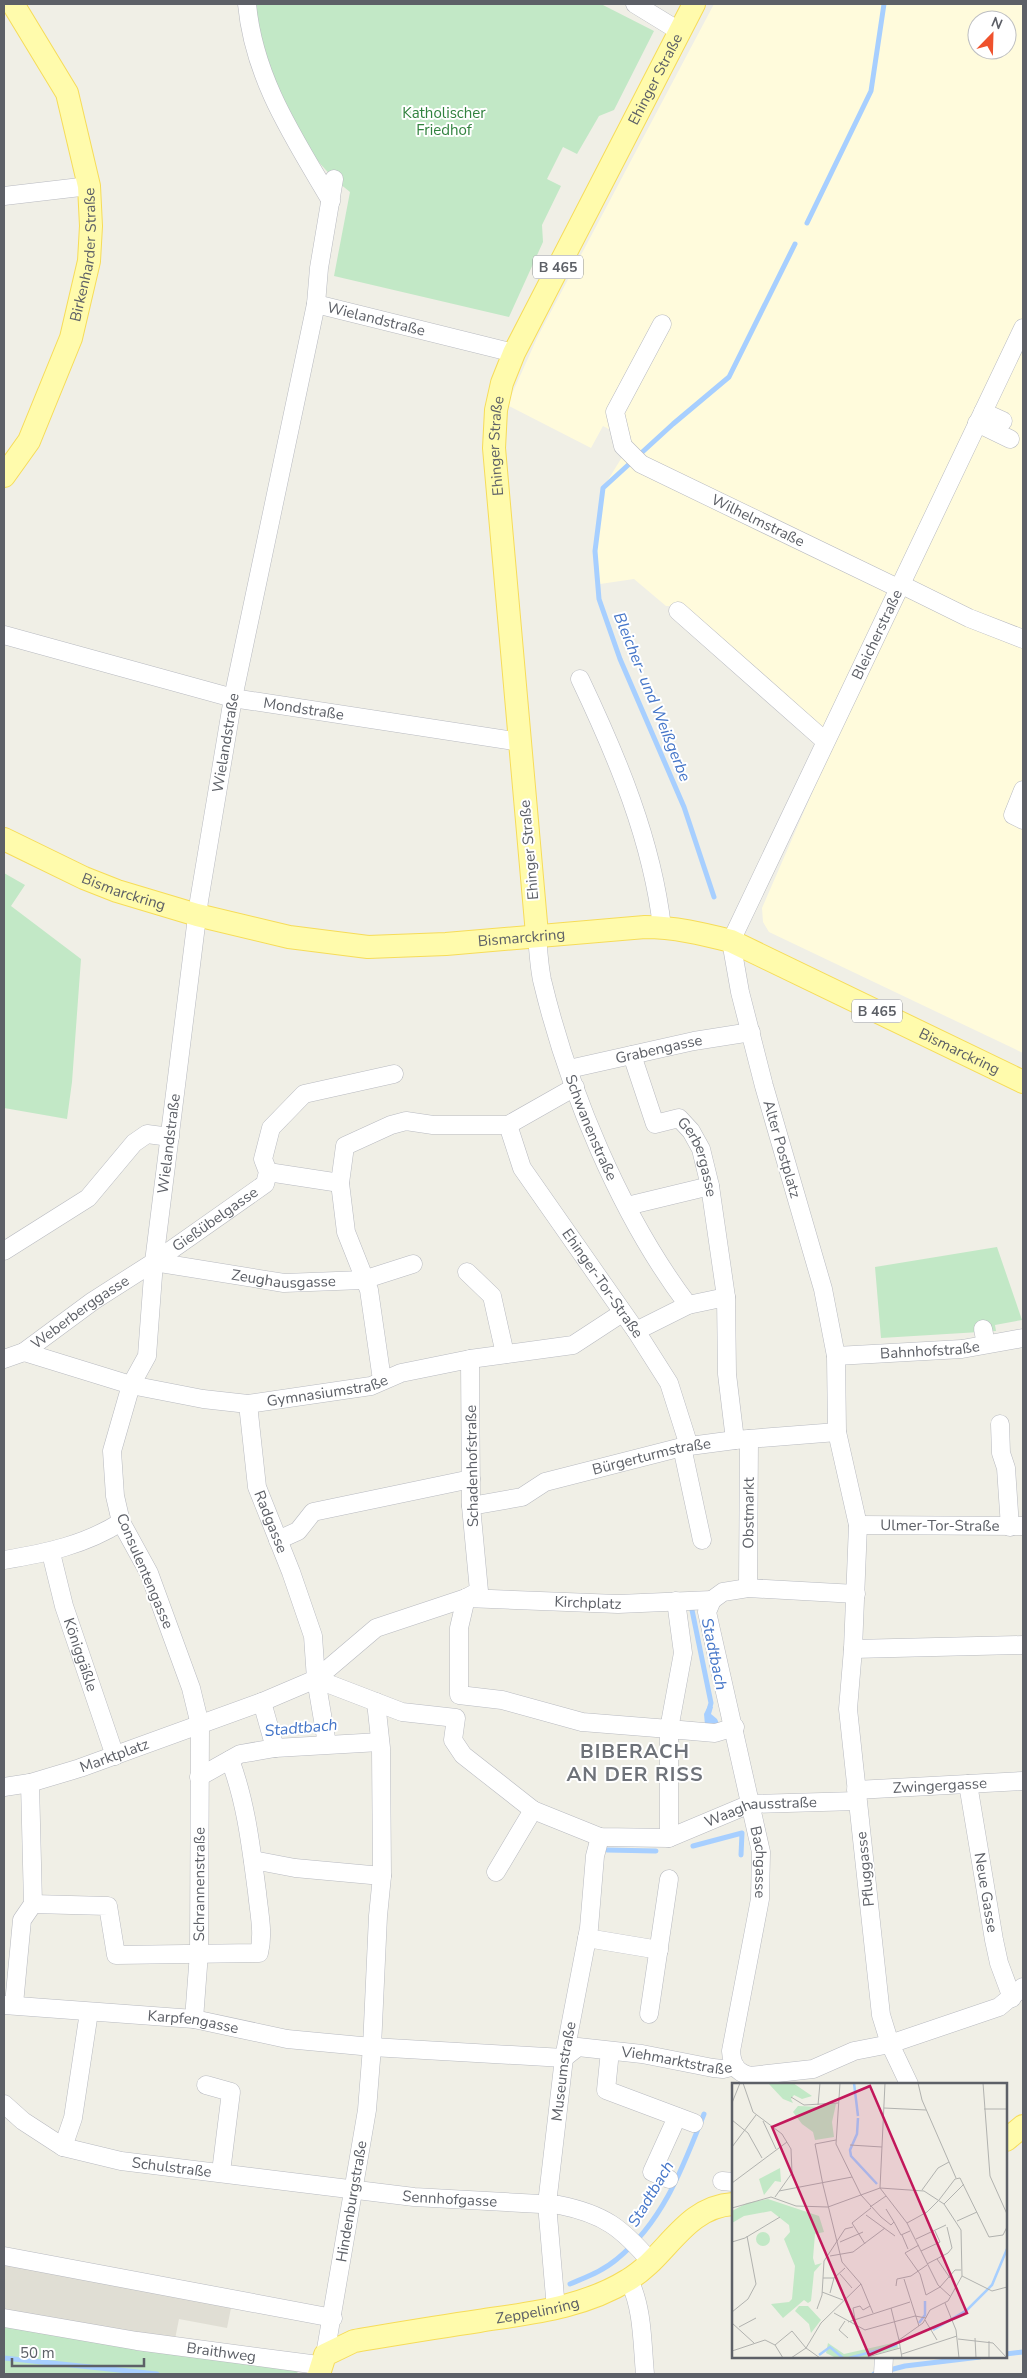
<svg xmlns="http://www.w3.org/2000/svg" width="1027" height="2378" font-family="'Nunito Sans',sans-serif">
	<rect width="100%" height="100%" fill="#f0efe6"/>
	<path fill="#fffbdc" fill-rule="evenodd" d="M714,4H1023V1053L769,932L763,922L762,908L836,738L679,606H666L634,579L600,584L595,551L603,488L632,441L603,426L591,448L507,405L538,336ZM977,20H1007V50H977Z"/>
	<path fill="#e0ded4" d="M4,2260L232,2303L227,2328L179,2319L174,2344L4,2315Z"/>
	<path fill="#c2e8c6" d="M255,4H601L654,31L614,110L599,116L577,154L563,147L547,179L561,186L542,225L543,242L509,317L334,276L350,192C293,149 265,72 255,4Z
		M4,873L25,885L11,906L81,959L72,1082L67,1119L4,1108Z
		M997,1247L1022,1320L995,1325L996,1331L881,1338L875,1267Z
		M4,2323L299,2367L297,2374H4Z"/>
	<path fill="#a7cfff" d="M709,1704L713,1707L711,1714L717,1719L721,1728L705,1725L704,1714Z"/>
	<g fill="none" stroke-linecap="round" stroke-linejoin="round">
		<path stroke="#a7cfff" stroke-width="5" d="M807,223L871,91L884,4
			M714,897L684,807L620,659L599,599L595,551L603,488L673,424L729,377L795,244
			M692,1610L711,1703L709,1710
			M693,1846L742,1833L741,1855
			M607,1850L656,1851
			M570,2284C586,2277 603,2271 617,2259C663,2222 683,2167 704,2114
			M1006,2354L1023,2352
			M4,2358L157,2374
			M874,2374L905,2366L980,2357"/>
		<defs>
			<g id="minor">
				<path d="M247,4C254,79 294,138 331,201"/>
				<path d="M635,4L679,31"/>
				<path d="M4,196L89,186"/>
				<path id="s1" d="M316,304L514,353"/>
				<path id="s2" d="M662,324L615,412L623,446L641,464L898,588"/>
				<path d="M983,412L1003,421"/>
				<path d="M977,423L1010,439"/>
				<path d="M900,584L969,618L1023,639"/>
				<path d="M678,611L825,741"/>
				<path id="s3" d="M4,635L233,698L520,742"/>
				<path d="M580,679C617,757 652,840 662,927"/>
				<path d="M1023,790L1013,815L1023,820"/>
				<path id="s4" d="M537,934C538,949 539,965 542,980C568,1089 620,1215 688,1305"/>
				<path id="s5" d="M632,1055L655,1124L679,1118L691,1131L701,1149L710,1186L726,1297"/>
				<path id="s6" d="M569,1069L694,1041L751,1032"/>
				<path id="s7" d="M508,1125L522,1168L636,1331L669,1383L689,1446"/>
				<path d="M268,1172L340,1183"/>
				<path d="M627,1206L710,1186"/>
				<path d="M4,1251L88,1198L134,1143L147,1134L170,1137"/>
				<path id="s8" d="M154,1262L284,1283L363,1280L413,1264"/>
				<path d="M467,1272L492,1296L505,1354"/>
				<path d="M983,1329L986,1344"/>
				<path d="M636,1331L688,1305L726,1297L727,1374L735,1440"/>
				<path id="s9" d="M24,1352L131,1385L203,1399L248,1404L371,1386L401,1373L470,1359L573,1345L622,1313"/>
				<path id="s10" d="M836,1356L962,1349L1023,1338"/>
				<path id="s11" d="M4,1359L24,1352L93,1301L154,1262L265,1184L268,1172L263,1159L271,1128L304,1094L394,1074"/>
				<path d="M382,1380L369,1290L346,1232L340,1183L345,1146L391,1125L406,1121L433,1125H508L575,1087"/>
				<path id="s12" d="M248,1404L257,1487L291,1572L313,1636L316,1679L327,1744"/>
				<path d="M1000,1424L1001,1453L1006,1468L1010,1527"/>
				<path d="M682,1447L702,1540"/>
				<path id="s13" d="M471,1506L522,1497L545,1482L682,1447L735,1440L837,1432"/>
				<path id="s14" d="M858,1525L1023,1526"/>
				<path d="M278,1540L298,1531L313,1512L471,1479"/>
				<path id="s15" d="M51,1553L64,1606L115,1756"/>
				<path d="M4,1560C46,1553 85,1545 121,1522"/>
				<path id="s16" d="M748,1588L749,1439"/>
				<path d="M466,1598L459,1628V1695L502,1700L582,1722L669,1729L683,1653L676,1601"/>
				<path id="s17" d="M466,1598L618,1604L712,1600"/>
				<path id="s18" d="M712,1600L707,1612L761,1852L760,1899L731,2051C732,2065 736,2072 750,2076L813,2069L854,2051L890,2044L999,2007L1023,1987"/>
				<path d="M712,1600L723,1592L748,1588L856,1594"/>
				<path d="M853,1649L1023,1645"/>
				<path id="s19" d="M316,1679L402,1712L456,1718L453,1740L463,1755L533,1810L600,1837L669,1838L750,1804L857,1801"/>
				<path d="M262,1702L275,1748"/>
				<path d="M199,1777L240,1754L275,1748L380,1742"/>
				<path id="s20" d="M968,1784L994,1940L999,1963L1012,1998"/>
				<path id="s21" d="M4,1787L30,1783L80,1768L262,1702L316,1679L376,1628L466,1598L479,1591L471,1506L470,1359"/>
				<path id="s22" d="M856,1790L1023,1781"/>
				<path d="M669,1838V1729L715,1733L735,1727"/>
				<path d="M253,1860L295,1868L382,1876"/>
				<path d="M496,1872L533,1810"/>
				<path d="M33,1904L108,1906L116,1955L259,1953C264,1933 259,1913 257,1892C251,1847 246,1802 230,1760"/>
				<path d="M587,1938L659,1950"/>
				<path d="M14,2004L22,1920L33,1904L30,1783"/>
				<path id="s23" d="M4,2005L194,2019L287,2039L372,2047L564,2058L578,2047L642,2054L713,2068L723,2069L735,2066"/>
				<path d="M649,2014L669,1879"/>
				<path id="s24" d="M194,2019L199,1953L200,1725L191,1688L149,1573L121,1522L115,1496L112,1451L131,1385L147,1356L154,1262L199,901L233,698L316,304L319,268L334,179"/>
				<path d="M610,2051L606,2090L694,2123"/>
				<path id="s25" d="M909,2084L890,2044L881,2015L848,1709L853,1649L858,1525L837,1432L836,1356L823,1289L764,1086L740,992L731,941L1023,328"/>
				<path d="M206,2085L231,2092L222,2164"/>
				<path id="s26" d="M4,2104L23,2121L63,2147L121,2161L414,2197L559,2205C604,2214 622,2228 651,2262"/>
				<path d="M63,2147L73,2118L89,2012"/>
				<path d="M669,2179L652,2172L677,2117"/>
				<path d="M722,2181L733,2182"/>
				<path d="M4,2256L333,2318"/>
				<path d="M629,2280C643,2309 642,2342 645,2374"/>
				<path id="s27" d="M556,2309L547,2204L564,2058L589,1928L595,1856L600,1837"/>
				<path id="s28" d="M4,2318L137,2341L311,2364L321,2367"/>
				<path id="s29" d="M325,2355L367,2110L372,2047L378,1916L382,1876L381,1748L376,1702"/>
				<path d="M883,2374L884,2357"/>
			</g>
			<g id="major">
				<path id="s30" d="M4,476L29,441L71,338L89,261L91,226L89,186L67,93L13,4"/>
				<path id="s31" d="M4,839L84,878L117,891L197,915L289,937L368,947L446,944L645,927C674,927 703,934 731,941L1023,1082"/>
				<path id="s32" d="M537,934L494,448L496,410L502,383L514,353L694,4"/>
				<path d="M1006,2140L1023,2126"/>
				<path id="s33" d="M319,2374L325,2355L354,2341C396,2334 437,2327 479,2321C530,2313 583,2308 628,2280C667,2257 684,2207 733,2204"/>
			</g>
		</defs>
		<use href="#minor" stroke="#b8bac0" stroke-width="19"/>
		<use href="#major" stroke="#f6dc59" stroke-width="24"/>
		<use href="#minor" stroke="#fff" stroke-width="18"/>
		<use href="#major" stroke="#fffbac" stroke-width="22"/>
	</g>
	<g text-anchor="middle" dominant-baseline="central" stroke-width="4" stroke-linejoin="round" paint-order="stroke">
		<g fill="#fff" stroke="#8e9095" stroke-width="1">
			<rect x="533" y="255.5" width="50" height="23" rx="4"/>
			<rect x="852" y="999.5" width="50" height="23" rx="4"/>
		</g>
		<g font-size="14" font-weight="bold" fill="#5d6067">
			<text x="558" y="267">B 465</text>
			<text x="877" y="1011">B 465</text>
		</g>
		<g font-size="15" fill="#5d6067" stroke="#fff">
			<text stroke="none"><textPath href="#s32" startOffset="894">Ehinger Straße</textPath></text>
			<text stroke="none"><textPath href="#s30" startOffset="239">Birkenharder Straße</textPath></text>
			<text stroke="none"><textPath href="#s1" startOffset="62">Wielandstraße</textPath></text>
			<text stroke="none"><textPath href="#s32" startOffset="490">Ehinger Straße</textPath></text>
			<text stroke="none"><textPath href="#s2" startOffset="290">Wilhelmstraße</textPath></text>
			<text stroke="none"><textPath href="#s25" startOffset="1506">Bleicherstraße</textPath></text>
			<text stroke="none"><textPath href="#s3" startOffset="309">Mondstraße</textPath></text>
			<text stroke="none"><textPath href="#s24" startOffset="1305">Wielandstraße</textPath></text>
			<text transform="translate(529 850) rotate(-95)">Ehinger Straße</text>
			<text stroke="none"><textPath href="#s31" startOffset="131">Bismarckring</textPath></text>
			<text stroke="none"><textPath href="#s31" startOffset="536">Bismarckring</textPath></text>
			<text stroke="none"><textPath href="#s6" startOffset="92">Grabengasse</textPath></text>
			<text stroke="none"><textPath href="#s31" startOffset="1001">Bismarckring</textPath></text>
			<text stroke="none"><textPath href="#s4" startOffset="202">Schwanenstraße</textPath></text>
			<text stroke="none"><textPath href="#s24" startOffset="900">Wielandstraße</textPath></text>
			<text transform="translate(782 1149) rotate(74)">Alter Postplatz</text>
			<text stroke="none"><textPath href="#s5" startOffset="142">Gerbergasse</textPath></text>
			<text stroke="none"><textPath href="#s11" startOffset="254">Gießübelgasse</textPath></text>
			<text stroke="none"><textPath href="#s8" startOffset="131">Zeughausgasse</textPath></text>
			<text stroke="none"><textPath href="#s7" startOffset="186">Ehinger-Tor-Straße</textPath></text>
			<text stroke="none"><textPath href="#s11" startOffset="90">Weberberggasse</textPath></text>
			<text stroke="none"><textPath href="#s10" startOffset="94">Bahnhofstraße</textPath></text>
			<text stroke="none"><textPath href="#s9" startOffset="311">Gymnasiumstraße</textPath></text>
			<text stroke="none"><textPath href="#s13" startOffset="189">Bürgerturmstraße</textPath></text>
			<text transform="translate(472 1466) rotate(-91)">Schadenhofstraße</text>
			<text stroke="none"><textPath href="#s16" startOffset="75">Obstmarkt</textPath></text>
			<text stroke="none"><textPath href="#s12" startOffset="121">Radgasse</textPath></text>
			<text stroke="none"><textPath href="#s14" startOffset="82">Ulmer-Tor-Straße</textPath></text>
			<text transform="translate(145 1571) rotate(67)">Consulentengasse</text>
			<text stroke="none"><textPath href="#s17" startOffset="122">Kirchplatz</textPath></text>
			<text stroke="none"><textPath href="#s15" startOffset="106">Königgäßle</textPath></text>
			<text stroke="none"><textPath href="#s21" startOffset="115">Marktplatz</textPath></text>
			<text stroke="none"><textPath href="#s22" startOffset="84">Zwingergasse</textPath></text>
			<text stroke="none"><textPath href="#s19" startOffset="514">Waaghausstraße</textPath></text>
			<text stroke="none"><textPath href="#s18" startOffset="269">Bachgasse</textPath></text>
			<text transform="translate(865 1869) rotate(-96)">Pfluggasse</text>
			<text stroke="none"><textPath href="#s24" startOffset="135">Schrannenstraße</textPath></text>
			<text stroke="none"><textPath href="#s20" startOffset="110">Neue Gasse</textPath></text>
			<text stroke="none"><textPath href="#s23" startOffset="190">Karpfengasse</textPath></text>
			<text stroke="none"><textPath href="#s23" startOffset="681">Viehmarktstraße</textPath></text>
			<text stroke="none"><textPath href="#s27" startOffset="239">Museumstraße</textPath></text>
			<text stroke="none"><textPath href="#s26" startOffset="184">Schulstraße</textPath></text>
			<text stroke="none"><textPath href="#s26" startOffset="464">Sennhofgasse</textPath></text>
			<text stroke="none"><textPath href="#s29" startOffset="156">Hindenburgstraße</textPath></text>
			<text stroke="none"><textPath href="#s33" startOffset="238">Zeppelinring</textPath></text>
			<text stroke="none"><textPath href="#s28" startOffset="220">Braithweg</textPath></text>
		</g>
		<g font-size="15" fill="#31823e" stroke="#fff">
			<text x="444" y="113">Katholischer<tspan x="444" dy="17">Friedhof</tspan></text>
		</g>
		<g font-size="16" font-style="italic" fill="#4475c8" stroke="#fff">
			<text transform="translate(652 697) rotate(68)">Bleicher- und Weißgerbe</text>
			<text transform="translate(714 1654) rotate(78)">Stadtbach</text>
			<text transform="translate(301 1728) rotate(-5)">Stadtbach</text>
			<text transform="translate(651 2194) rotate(-59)">Stadtbach</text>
		</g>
		<g font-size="20" font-weight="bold" letter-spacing="1" fill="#6e7279" stroke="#fff">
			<text x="635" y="1751">BIBERACH<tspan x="635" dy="23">AN DER RISS</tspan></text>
		</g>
	</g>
	<g transform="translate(732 2083)">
		<rect width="275" height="275" fill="#f0efe6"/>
		<path d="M36,0H61L80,13L70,16L62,12L59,16L61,20L51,16ZM96,20L104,21L100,39L102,54L83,57L81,49L70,41L61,29L66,23L89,24ZM48,85L49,99L43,98L32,112L27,96ZM36,116L87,133L92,149L83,151L81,175L83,182L90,180L82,189L79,218L76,220L72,217L51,235L39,221L57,219L60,216L63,183L52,156L58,149L57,142L39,128L12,133L0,140V128L15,120ZM24 156a7 7 0 1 1 14 0a7 7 0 1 1-14 0ZM67,223H76L89,237L79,250L77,241L63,228ZM165,259L166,265L130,275H104L94,270L96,260L112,271Z" fill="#c2e8c6"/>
		<path fill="none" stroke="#a7cfff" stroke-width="2.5" d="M122,0L126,33M126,35L125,51L118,67L119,73L145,101M187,240L193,232V218M201,247L235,227L260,202L275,166M87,272L98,264L111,275M117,275L165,262"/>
		<path fill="none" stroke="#b1b2af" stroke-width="1" d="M11,0L21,29L50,51L59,66L60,90L43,114M108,0L104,61L129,112M153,0L148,105L175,140L206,202L218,213M186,0L190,17L224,95M251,0L258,93L275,131M59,14L72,22L106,20M0,20L8,0M86,22L88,0M152,25L194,27M252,26H275M0,37L16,50L30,75M31,38L44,66M104,57L83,61L91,102L110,179L129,201L141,230M118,62L150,64M0,64L24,32M0,100L55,59M190,107L206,85L217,79M47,108L120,94M129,112L149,134L159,142L162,139L169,152L178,148M207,117L223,96L228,95L257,154L271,152L275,144M212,121L232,101M138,124L154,113M0,125L39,114L64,123L96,124L148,105L192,108L212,121L229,147L230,193L216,218L198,227L191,240L167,257L170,275M154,126L162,139M134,132L163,153M225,138L245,129M175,140L195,129L206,118M170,152L176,166M184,156L214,142M0,159L13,155L48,134M108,159L131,149M133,161L120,140L139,125M187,162L173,170L188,191L194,212L208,204L223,187H229M189,168L208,159L203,148M98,173L121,169L153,145M205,176L218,195M195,181L216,170L220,165L215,144M108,191L120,205M230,193L260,208L275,204M91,195H102L113,185M172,196L187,243M164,203L165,196L179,193L195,182M90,209L111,217M98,210L102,195M213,220L224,247L227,275M159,225L167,257M85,226L90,212L92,178L113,146L121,144M0,229L16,216L24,201L15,153M102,230L133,247L183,233L194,235M123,236L121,225L128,223L131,227L138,223M193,237L205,257M113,238L107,247L116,255M116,239L178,219M0,240L22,260M7,244L24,235M243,255L244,275M226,256L261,260L275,275M43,262L60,248L74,265L89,240L129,201M0,268L33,257L43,262L51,275M170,271L225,253M59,275L74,265L88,275M132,275L168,265M257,275V258"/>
		<path fill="#c2185b" fill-opacity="0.15" stroke="#c2185b" stroke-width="2.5" d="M138,3L235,230L137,272L40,44Z"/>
		<rect width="275" height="275" fill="none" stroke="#5d6067" stroke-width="2.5"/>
	</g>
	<rect width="1027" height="2378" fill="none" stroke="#5d6067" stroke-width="10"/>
	<g transform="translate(992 35) rotate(23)"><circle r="24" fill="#ffffff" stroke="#bebfc2"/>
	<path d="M0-4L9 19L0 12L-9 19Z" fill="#ef522d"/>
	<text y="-8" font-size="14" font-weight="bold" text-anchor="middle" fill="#5d6067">N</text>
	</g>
	<path d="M12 2358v8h132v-8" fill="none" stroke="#5d6067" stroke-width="2.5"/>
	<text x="20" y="2358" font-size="15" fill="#5d6067" stroke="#ffffff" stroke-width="4" paint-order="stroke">50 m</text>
</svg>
